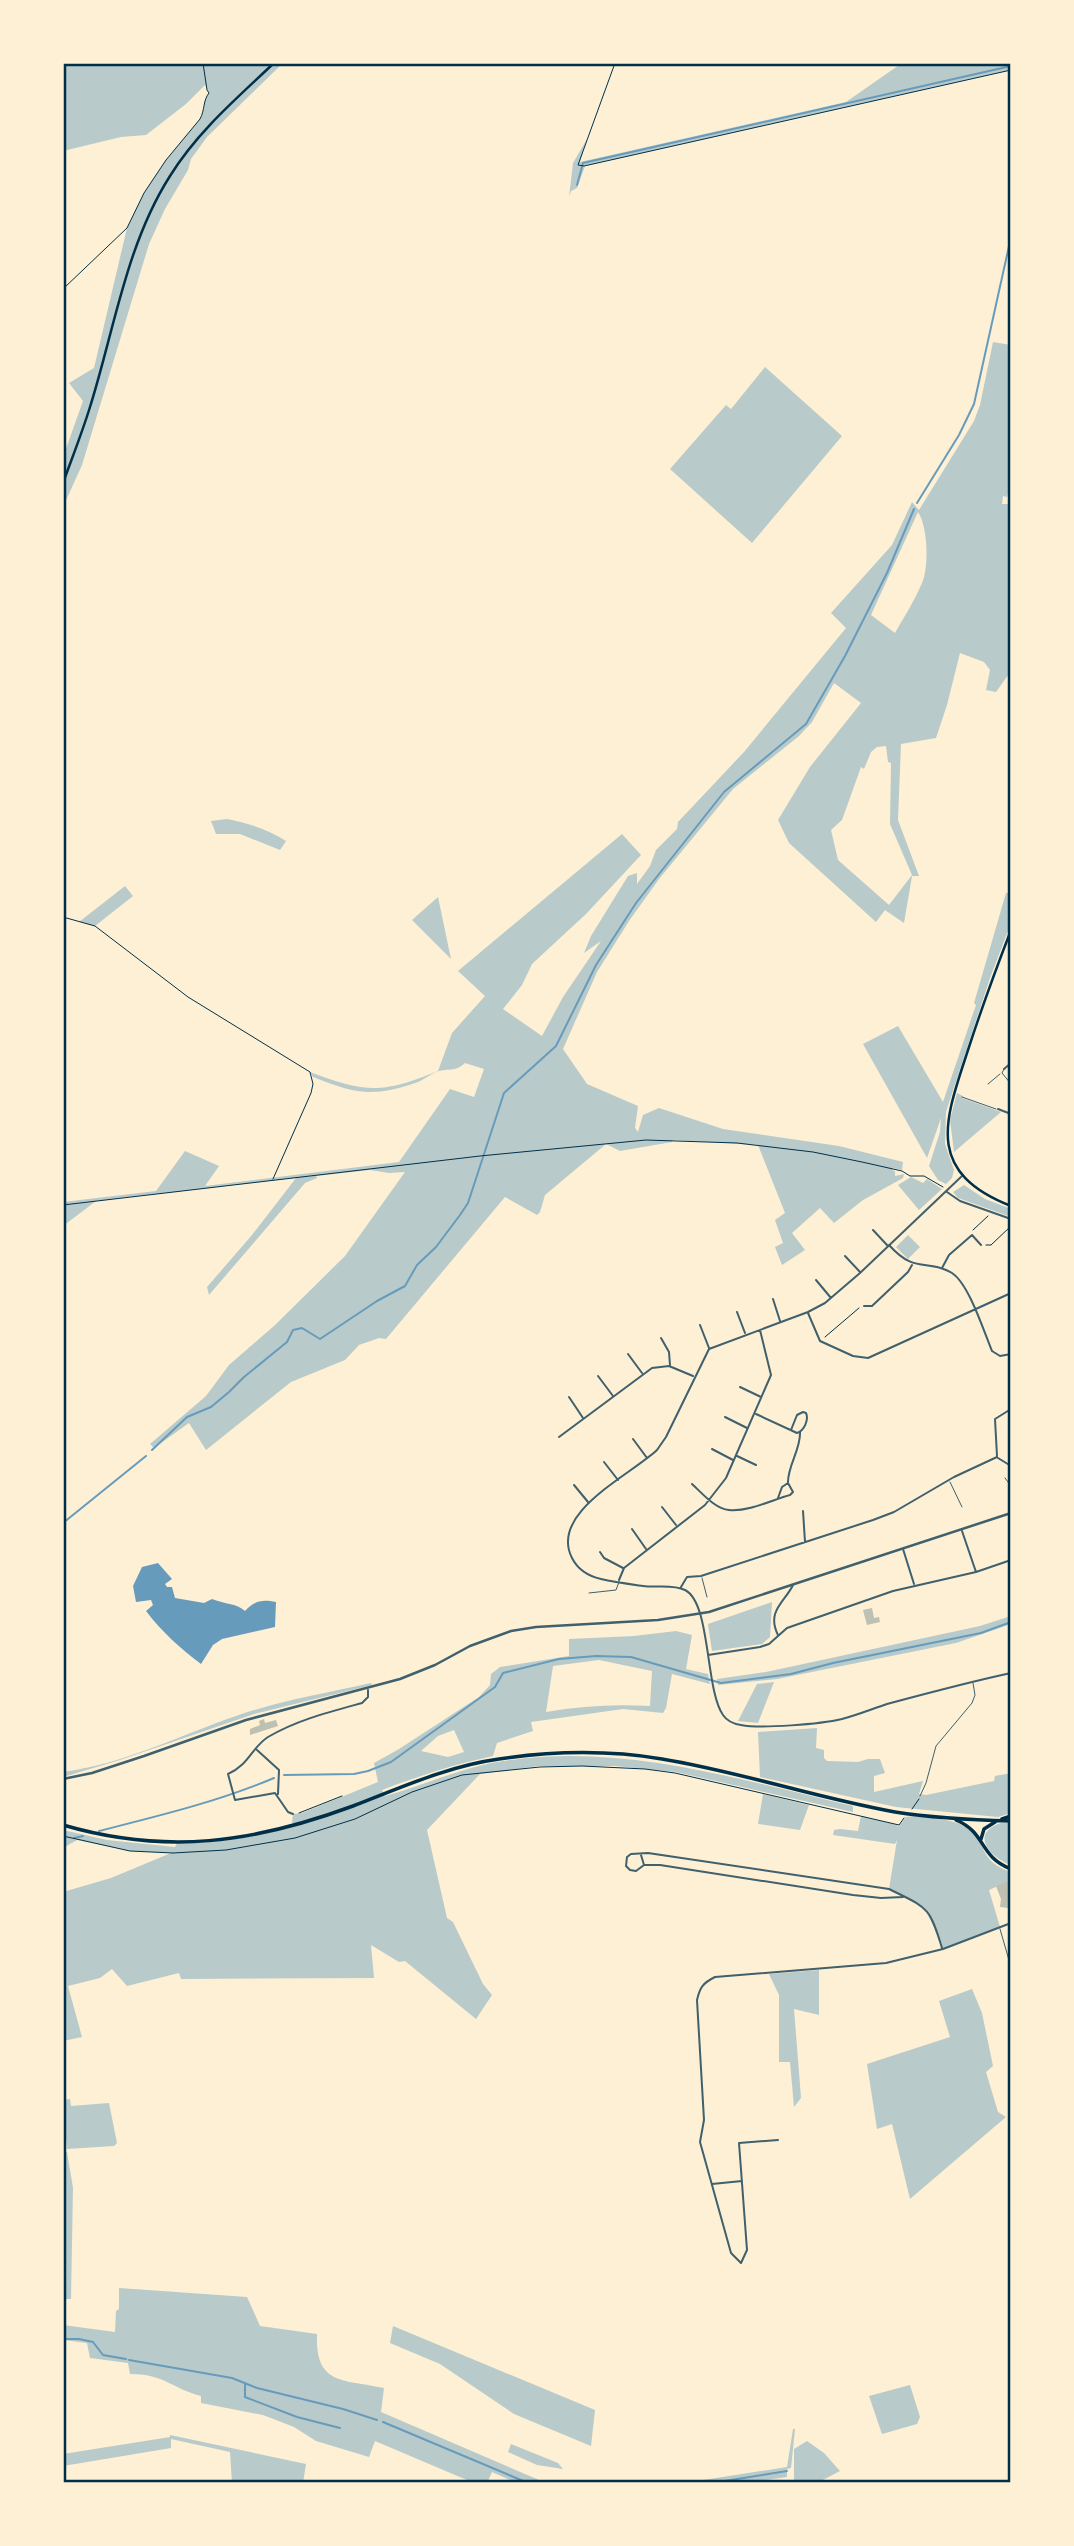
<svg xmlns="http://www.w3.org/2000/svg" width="1074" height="2546" font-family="'Source Sans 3',sans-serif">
	<rect width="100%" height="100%" fill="#fdf0d5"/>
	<path fill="#b9caca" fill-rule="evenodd" d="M63,63H283L207,137L191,159L188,170L165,209L149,244L82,465L63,507V457L83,401L69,383L94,368L127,228L144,193L166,160L200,119C205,110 203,100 209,93L205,85L186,104L146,135L121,137L63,151Z
		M902,63H1011V70L585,166L577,188L571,191L569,197L573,163L587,139L580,162L846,102Z
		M993,342L1011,345V482L1007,497L1003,496L1002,504H1011V671L996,692L986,690L990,670L984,662L960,653L947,705L936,738L901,744L898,820L919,876H912L904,923L885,910L876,922L789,843L778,820L810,767L861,703L834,683L812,722L799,736L733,789L659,879L629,921L597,972L563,1049L587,1084L638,1106L635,1128L638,1132L643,1115L659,1108L723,1129L839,1146L903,1162L902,1170L893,1168L892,1170L895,1171V1176L904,1174L903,1178L863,1200L834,1223L820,1208L792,1233L805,1250L782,1265L775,1247L783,1243L775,1220L785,1213L758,1145L673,1140L672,1142L620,1151L606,1144L545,1195L540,1212L537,1215L505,1197L386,1339L379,1338L359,1345L345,1360L291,1382L206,1450L189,1423L154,1448L150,1444L206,1396L229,1365L274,1326L345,1256L405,1172L389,1173L370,1170L316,1176L317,1178L305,1183L209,1295L207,1287L252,1235L296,1178L96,1201L63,1226V1202L156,1191L185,1151L219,1166L205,1186L399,1162L450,1089L474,1097L484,1069L465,1063C455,1072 451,1068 439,1071C431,1073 423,1081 415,1083C372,1098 353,1093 313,1077L310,1072C366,1093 382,1094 438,1071L452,1033L485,996L458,971L622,834L641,855L586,914L532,964L522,985L503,1009L542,1036L563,997L601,941L584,953L591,936L628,876L637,873V884L650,866L656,850L677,829L678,822L744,752L846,628L831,613L892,545L912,502L919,510L974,421L980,405ZM918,512C928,527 929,567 922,583C915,600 904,617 895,633L871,615ZM886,746L888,762L891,763L890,824L912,875L889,905L838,860L831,830L842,820L861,767L864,769L871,752L877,747Z
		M765,367L842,436L752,543L670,469L726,405L731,409Z
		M227,819C247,823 268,829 286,841L280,850L240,834H216L211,821Z
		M125,886L133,896L95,926L79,922Z
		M1006,893H1011V923L990,978L946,1112L945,1144L954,1170L952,1178L946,1184L938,1180L929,1166L940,1132L941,1118L927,1158L863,1044L898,1026L943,1102L976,1005L974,1003Z
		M438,897L451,959L412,920Z
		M957,1093L963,1096L962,1098L1001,1112L954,1152L950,1120Z
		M911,1177L923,1183L927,1179L942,1189L919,1210L898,1185Z
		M964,1185L985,1199L1011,1209V1217L958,1198L953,1192Z
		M908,1235L920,1247L908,1259L896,1247Z
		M772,1602L770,1637L762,1644L712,1651L708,1624Z
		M1011,1616V1624L956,1643L777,1679L718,1685L717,1679L766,1672L980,1626Z
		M676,1631L692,1635L686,1669L708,1674L710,1684L672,1674L666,1708L663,1713L623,1709L531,1722L533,1731L497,1743L493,1756C455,1764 419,1776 382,1790L385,1796C422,1786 458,1769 497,1762C617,1741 737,1779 853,1806V1812L676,1772L615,1766H539L480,1774L427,1830L447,1918L453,1922L483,1984L492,1995L476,2019L405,1961L399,1962L371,1945L374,1978L181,1979L179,1973L127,1986L112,1969L100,1978L68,1986L82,2037L63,2041V1892L111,1878L171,1853L130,1851L77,1840L63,1848V1830L107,1840L175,1847L177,1843C220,1844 261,1836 302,1823H292L293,1814L302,1813L378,1782L374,1763L399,1749L479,1697L490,1685L491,1674L500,1667L569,1656V1639L634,1636ZM599,1660L652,1671L650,1706C615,1704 580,1706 546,1712L553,1666ZM454,1730L464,1752L448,1757L421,1751L438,1736Z
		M774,1682L758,1723L738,1721L757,1684Z
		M371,1683L372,1685L254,1714L120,1760L63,1777V1772C124,1764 178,1736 236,1716C279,1701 326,1693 371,1683Z
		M817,1728L816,1748L824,1750V1758L827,1761L858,1762L868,1759H880L885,1773L874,1776V1792L923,1781L919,1794L926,1795L994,1781L995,1776L1011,1773V1813L998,1817L896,1807L760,1777L758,1732Z
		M763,1794L809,1805L800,1830L758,1824Z
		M861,1816L897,1825L898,1827L906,1817L914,1816C930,1818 956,1819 969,1829C987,1843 979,1862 1011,1872V1884L1009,1881L989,1890L1000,1927L943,1949C930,1906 928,1907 889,1889L897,1840L895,1844L833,1835L834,1830L840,1829L858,1831Z
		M1001,1823H1011V1865C990,1858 969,1833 1001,1823Z
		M819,1970V2015L794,2009L801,2098L794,2107L790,2062H779V1995L769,1974Z
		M972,1989L982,2013L993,2066L986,2072L998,2112L1006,2117L910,2199L892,2124L877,2129L867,2064L950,2037L939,2001Z
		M70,2099L71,2106L109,2103L117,2143L114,2146L67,2149L63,2100Z
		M67,2152L73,2188L71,2299H63V2153Z
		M119,2288L247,2297L260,2326L317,2334C315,2386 344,2379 384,2388L381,2412L546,2483H517L492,2472L487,2483H474L375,2441L369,2457L316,2441L294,2427L263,2415L201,2403V2396C171,2388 164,2374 130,2374L128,2363L90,2358L87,2343L63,2340V2325L115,2332L116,2311L119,2309Z
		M393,2326L595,2410L591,2446L514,2414L440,2364L390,2343Z
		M910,2385L920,2417L917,2424L882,2434L869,2396Z
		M793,2429H795L791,2468L787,2469V2477L744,2483H684L787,2467Z
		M170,2435L306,2464L303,2483H232L230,2452L171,2439V2448L63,2466V2454L170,2437Z
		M807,2441L824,2453L840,2471L817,2483H794V2449Z
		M511,2444L558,2463L563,2469L537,2465L508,2452Z"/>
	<path fill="#669bbc" d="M158,1563L172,1579L165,1584L167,1587H172L175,1598L204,1603L212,1599C223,1604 237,1603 245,1611C255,1601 261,1599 276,1602L275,1627L222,1639L213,1645L201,1664C180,1648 162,1632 146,1611L153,1605L151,1600L136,1602L133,1586L142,1567Z"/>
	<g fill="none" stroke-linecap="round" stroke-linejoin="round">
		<path stroke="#669bbc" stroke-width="2" d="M577,185L583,163L1011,66
			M917,503L959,435L974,404L1011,237
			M152,1450L187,1417L211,1407L229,1392L244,1377L287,1342L293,1330L302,1328L320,1339L377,1301L405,1286L417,1265L436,1247L460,1215L468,1203L504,1093L556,1046L596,965L636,903L724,792L806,724L845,656L887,573L914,509
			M63,1523L146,1456
			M284,1775L354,1774L368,1771L391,1762L495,1687L503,1673L559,1659L596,1656L631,1657L721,1683L791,1674L833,1663L981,1633L1011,1622
			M99,1831C158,1816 217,1802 274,1778
			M74,1838L83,1836
			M63,2339H79L93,2342L103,2355L126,2359
			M129,2360L232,2378L257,2388L343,2409L377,2420
			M245,2383V2397L297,2417L340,2428
			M383,2422L528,2483
			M712,2483L787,2471"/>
	</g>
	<path fill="#bec0b2" d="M872,1608L874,1618L879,1617L880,1622L867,1625L863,1610Z
		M264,1719L265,1723L276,1720L278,1726L250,1735V1729L260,1725L259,1721Z
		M1010,1880L1011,1906L1008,1905V1908L1000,1907L1001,1899L996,1886Z"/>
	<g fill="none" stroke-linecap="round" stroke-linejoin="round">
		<path stroke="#003049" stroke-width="1" d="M615,63L578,165L584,166L1011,70
			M63,289L127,228L144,193L166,160L200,119C205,110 203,100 209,93L207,90L203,63
			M63,917L95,926L188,997L310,1072L313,1084L311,1093L273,1179
			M63,1205L480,1156L646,1140L737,1143L813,1152L862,1162L902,1171L910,1176H924L943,1187
			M973,1230L988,1216
			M986,1245H991L1011,1226
			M825,1337L859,1308
			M912,1809L919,1799
			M299,1813L342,1796
			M63,1836L130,1851L173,1853L226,1850L295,1838L355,1819L412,1792L462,1775L540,1767L582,1766L645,1769L675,1773L899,1825L904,1818"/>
		<path stroke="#3f606c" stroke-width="1" d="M1004,1069L1002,1073L1011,1084
			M988,1084L1000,1074
			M962,1097L996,1109
			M1005,1478L1011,1486
			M950,1482L962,1507
			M702,1578L707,1597
			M589,1593L616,1590L619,1582
			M920,1796L926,1783L936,1746L972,1703L975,1695L973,1683
			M1000,1929L1011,1967"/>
		<path stroke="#3f606c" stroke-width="2" d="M1004,1069L1011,1063
			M998,1109L1011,1114
			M962,1176L860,1273L825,1303L808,1312L709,1349L666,1437L657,1450C629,1476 549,1513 572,1558C578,1570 588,1576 601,1579C614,1582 629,1584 643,1586C656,1588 673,1584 685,1590C711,1603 705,1689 723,1715C727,1721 734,1724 741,1725C761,1729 821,1724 842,1719C857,1715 872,1709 887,1704C928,1693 969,1682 1011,1673
			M947,1192L960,1201L1011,1219
			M873,1230L887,1245
			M889,1245C916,1275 926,1258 952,1273C969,1284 984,1332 992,1351L1000,1356L1011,1354
			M845,1256L860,1272
			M942,1268L949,1255L972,1235L981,1245
			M816,1280L831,1298
			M773,1299L780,1321
			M864,1306H872L908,1272L912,1265
			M737,1312L745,1333
			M808,1313L820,1341L853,1356L868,1358L1011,1293
			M700,1325L709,1348
			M661,1338L669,1352L670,1365
			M628,1354L642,1373
			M598,1376L613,1396
			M740,1387L761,1397
			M569,1397L583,1418
			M756,1414L797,1433C804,1431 809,1420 806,1413L803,1412L797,1415L791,1430
			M725,1417L747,1428
			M559,1437L652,1368L669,1366L693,1376
			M633,1439L647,1458
			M712,1449L733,1460
			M737,1456L756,1465
			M997,1456L995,1419L1011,1409
			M998,1458L1011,1466
			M604,1462L618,1480
			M788,1482C788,1465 801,1449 800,1432
			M692,1484C702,1493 715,1509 729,1510C748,1512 772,1500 790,1495L793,1492L788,1483L782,1487L778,1498
			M574,1485L588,1502
			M662,1507L676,1525
			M803,1511L805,1542
			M632,1529L646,1549
			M962,1531L976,1572
			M903,1549L914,1584
			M600,1552L604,1558L623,1568
			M619,1580L624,1568L705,1505L726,1478L771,1375L760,1330
			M681,1587L687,1577L701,1576L873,1520L894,1512L954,1477L997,1457
			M778,1635C766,1611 785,1602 793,1585
			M708,1655L760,1647L769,1644L787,1628L893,1591L976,1572L1011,1560
			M257,1750L279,1770L278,1794
			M293,1814L288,1812L275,1793L235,1800L228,1774C249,1765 252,1747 268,1737C297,1720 329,1712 362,1703L368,1697V1690
			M641,1855L644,1865L636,1871L630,1870L626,1866L627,1857L631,1854L648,1853L889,1889C927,1908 929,1905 942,1948
			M645,1865H660L853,1895L881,1898L903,1897
			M778,2140L739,2143L747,2250L741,2263L731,2253L700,2142L704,2120L697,2000C700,1987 703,1983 715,1977L886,1963L943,1949L1011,1923
			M712,2184L742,2181"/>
		<path stroke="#3f606c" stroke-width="2.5" d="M63,1779L92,1773L144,1756L246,1720L400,1679L435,1665L470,1646L511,1631L536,1627L658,1620L709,1612L1011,1513"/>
		<path stroke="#003049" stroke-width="2.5" d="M63,483C72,458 82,433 90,407C114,331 126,245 170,176C197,132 237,98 274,63
			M1011,930C996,969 982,1007 969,1047C946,1118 922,1171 1011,1206"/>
		<path stroke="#003049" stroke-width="3.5" d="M1002,1819L1011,1816
			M956,1820C987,1833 978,1856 1011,1869
			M63,1825C166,1855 253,1843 353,1806C400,1788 448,1766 499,1759C553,1751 608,1750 662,1759C741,1772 817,1798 895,1812C933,1818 972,1820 1011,1821
			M981,1839L984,1829L995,1822"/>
	</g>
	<rect width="1074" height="2546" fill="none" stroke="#fdf0d5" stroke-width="130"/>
	<rect x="65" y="65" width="944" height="2416" fill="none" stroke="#003049" stroke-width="2.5"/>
</svg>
